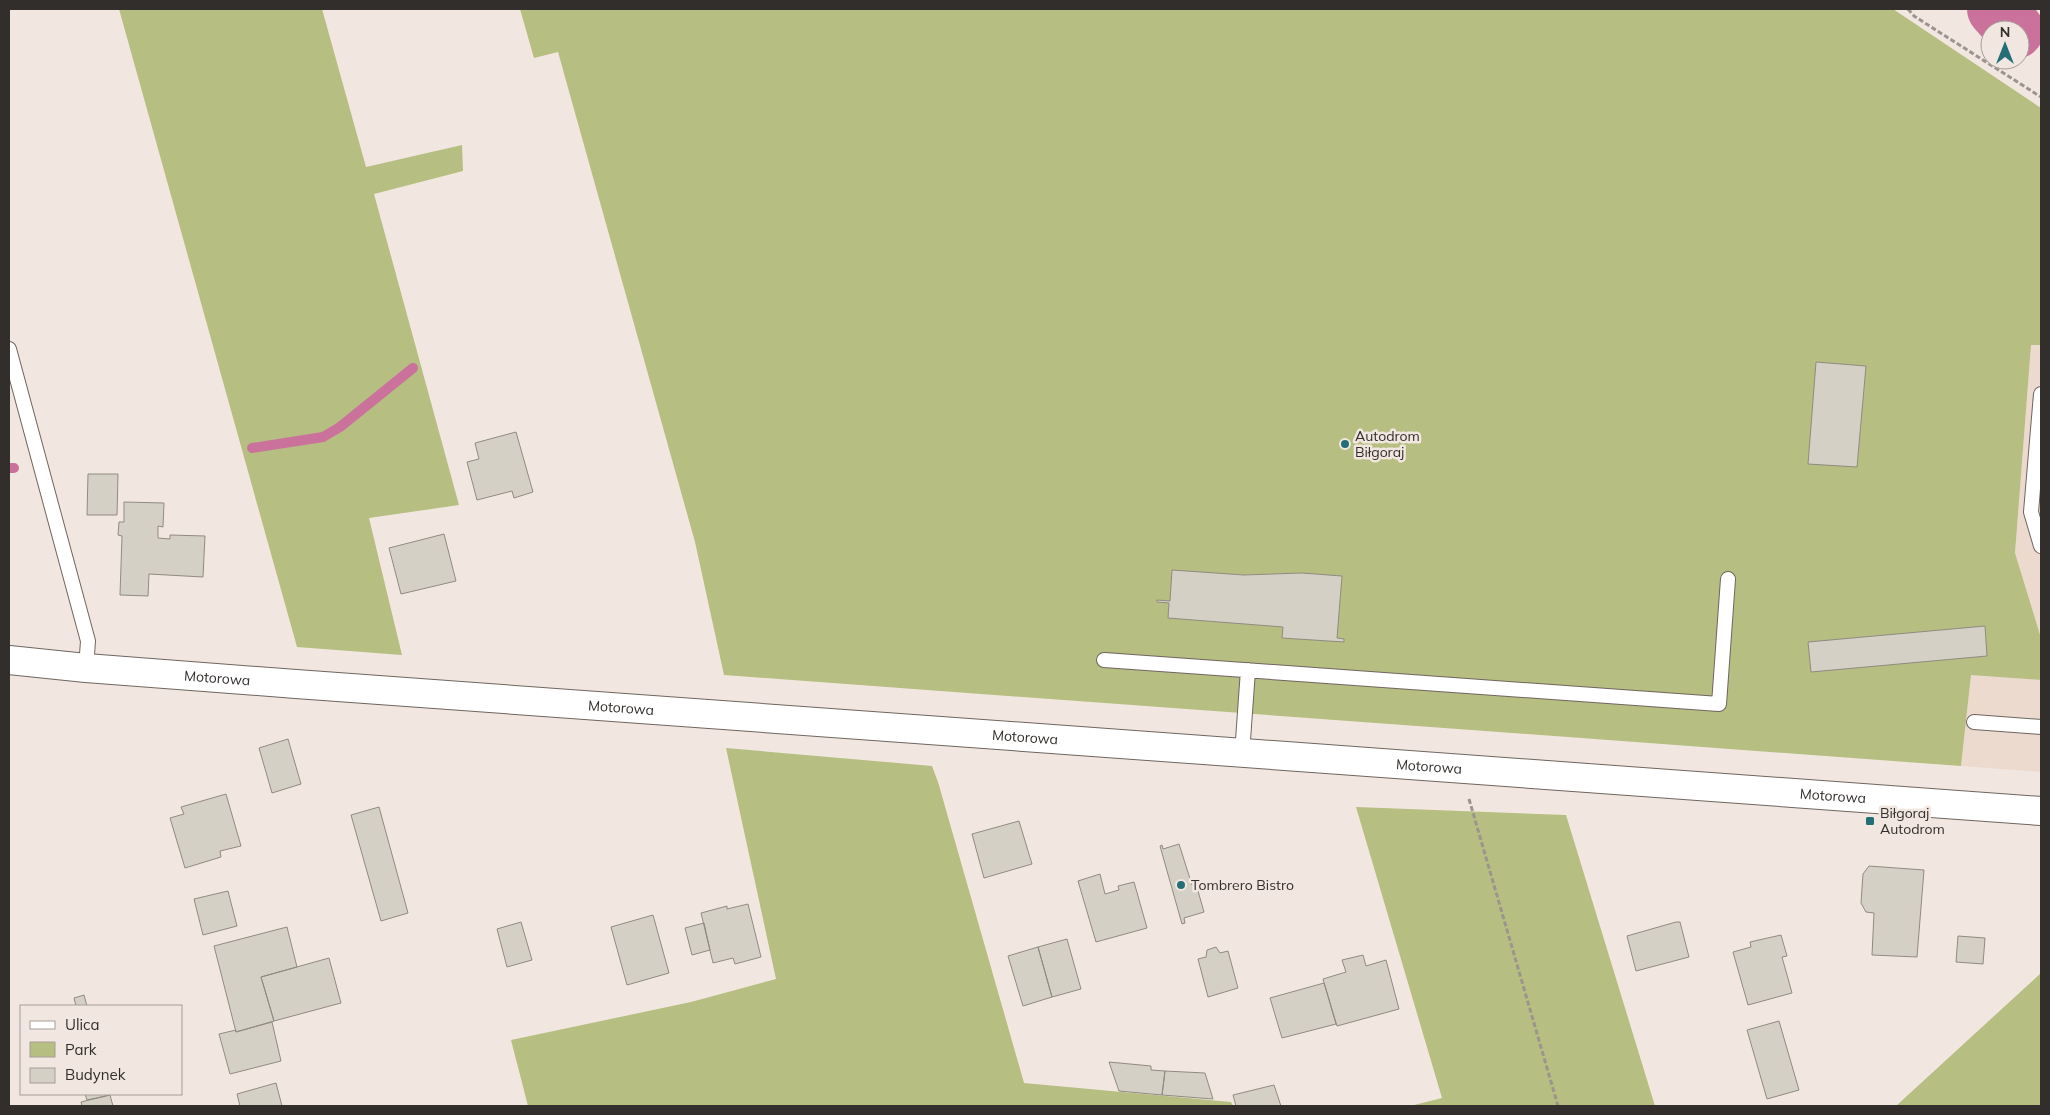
<svg xmlns="http://www.w3.org/2000/svg" width="2050" height="1115" font-family="Mulish,sans-serif">
	<rect width="100%" height="100%" fill="#f2e7e0"/>
	<path fill="#ecdacf" d="M2031,344L2041,345V638L2015,553Z
		M1971,674L2041,680V772L1961,766Z"/>
	<path fill="#b6be81" d="M119,9H322L366,167L462,145L463,171L374,194L459,505L369,518L402,655L297,647Z
		M520,9H1893L2041,108V345H2031L2015,553L2041,638V680L1971,675L1961,766L724,675L695,542L558,52L534,58Z
		M726,748L932,766L938,782L1024,1083L1231,1102L1233,1106H528L511,1040L691,1002L776,979Z
		M1356,807L1566,815L1655,1106H1410L1442,1098Z
		M2041,973V1106H1896Z"/>
	<g fill="none" stroke-linecap="round" stroke-linejoin="round">
		<path stroke="#cb729c" stroke-width="10" d="M252,448L323,437L340,427L413,368
			M9,468H14"/>
		<path stroke="#cb729c" stroke-width="58" d="M1996,9L2015,30"/>
	</g>
	<path fill="#d5d0c6" stroke="#908b81" d="M1816,362L1866,366L1857,467L1808,464Z
		M516,432L533,492L514,498L512,491L477,500L467,462L479,459L475,443Z
		M88,474H118L117,515H87Z
		M124,502L164,503L163,527L158,526V538L170,539V535L205,536L203,577L149,574L148,596L120,595L122,536L118,535L119,522H124Z
		M444,534L456,581L401,594L389,548Z
		M1172,570L1244,575L1302,573L1342,576L1337,638L1344,639V642L1282,638L1283,627L1168,618L1169,603L1157,602V600L1170,601Z
		M1985,626L1987,656L1811,672L1808,642Z
		M288,739L301,784L272,793L259,748Z
		M226,794L241,846L220,851L221,857L185,868L170,818L184,814L181,807Z
		M379,807L408,913L381,921L351,815Z
		M1019,821L1032,864L984,878L972,834Z
		M1179,844L1192,885L1196,884L1204,912L1184,918L1185,923L1182,924L1160,846L1162,845L1163,849Z
		M1869,866L1924,870L1917,957L1872,955L1874,913L1866,912L1861,903L1863,874Z
		M1100,874L1105,894L1119,890L1118,886L1134,882L1147,928L1096,942L1078,881Z
		M228,891L237,926L203,935L194,899Z
		M748,904L761,957L735,964L733,958L713,963L701,913L727,906V909Z
		M653,915L669,973L627,985L611,927Z
		M521,922L532,960L507,967L497,929Z
		M1676,922H1680L1689,957L1636,971L1627,936Z
		M704,923L710,950L692,955L685,928Z
		M287,927L297,967L261,977L274,1021L236,1032L214,946Z
		M1781,935L1787,956L1782,957L1792,993L1748,1005L1733,952L1751,947L1750,942Z
		M1958,936L1985,938L1983,964L1956,962Z
		M1067,939L1081,989L1052,997L1038,947Z
		M1038,947L1052,997L1023,1006L1008,956Z
		M1216,947L1220,953L1228,951L1238,988L1208,997L1198,959L1206,957L1207,950Z
		M1363,955L1366,966L1386,960L1399,1009L1337,1026L1323,979L1346,972L1342,960Z
		M329,958L341,1003L274,1021L261,977Z
		M1324,983L1336,1024L1282,1038L1270,998Z
		M84,995L87,1006H76L74,998Z
		M1779,1021L1799,1090L1767,1099L1747,1030Z
		M272,1022L281,1061L230,1074L219,1034L236,1030V1032Z
		M1109,1062L1151,1066V1070L1165,1071L1162,1095L1119,1091Z
		M1165,1071L1205,1073L1213,1099L1162,1095Z
		M276,1083L282,1106H240L237,1094Z
		M1274,1085L1281,1106H1236L1233,1095Z
		M85,1094H110V1095L87,1100Z
		M110,1095L113,1106H82L81,1102Z"/>
	<g fill="none" stroke-linecap="round" stroke-linejoin="round">
		<defs>
			<path id="service" d="M9,349L88,641L86,668
				M2041,394L2031,512L2041,546
				M1104,660L1719,704L1728,579
				M1974,722L2041,727
				M1242,754L1248,670"/>
			<g id="tertiary">
				<path id="s1" d="M9,660L86,668L296,684L2041,811"/>
			</g>
		</defs>
		<use href="#service" stroke="#6f655f" stroke-width="16"/>
		<use href="#tertiary" stroke="#6f655f" stroke-width="30"/>
		<path stroke="#9c948f" stroke-width="3" stroke-dasharray="5 2.5" stroke-linecap="butt" d="M1908,9L1914,16L2041,97
			M1469,799L1558,1106"/>
		<use href="#service" stroke="#fff" stroke-width="14"/>
		<use href="#tertiary" stroke="#fff" stroke-width="28"/>
	</g>
	<g fill="#246e77" stroke="#f2e7e0" stroke-width="2">
		<circle cx="1345" cy="444" r="5"/>
		<rect x="1865" y="816" width="10" height="10" rx="2.5"/>
		<circle cx="1181" cy="885" r="5"/>
	</g>
	<g text-anchor="middle" dominant-baseline="central" stroke-width="5" stroke-linejoin="round" paint-order="stroke">
		<g font-size="14" fill="#322e2b" stroke="#f2e7e0" text-anchor="start">
			<text x="1355" y="436">Autodrom<tspan x="1355" dy="16">Biłgoraj</tspan></text>
			<text x="1880" y="813">Biłgoraj<tspan x="1880" dy="16">Autodrom</tspan></text>
			<text x="1191" y="885">Tombrero Bistro</text>
		</g>
		<g font-size="14" fill="#322e2b" stroke="#f2e7e0">
			<text stroke="none"><textPath href="#s1" startOffset="209">Motorowa</textPath></text>
			<text stroke="none"><textPath href="#s1" startOffset="614">Motorowa</textPath></text>
			<text stroke="none"><textPath href="#s1" startOffset="1019">Motorowa</textPath></text>
			<text stroke="none"><textPath href="#s1" startOffset="1424">Motorowa</textPath></text>
			<text stroke="none"><textPath href="#s1" startOffset="1829">Motorowa</textPath></text>
		</g>
	</g>
	<rect width="2050" height="1115" fill="none" stroke="#322e2b" stroke-width="20"/>
	<rect x="20" y="1005" width="162" height="90" fill="#f2e7e0" stroke="#a59d98"/>
	<rect x="30" y="1021" width="25" height="8" fill="#ffffff" stroke="#a59d98"/>
	<text x="65" y="1030" font-size="15" fill="#322e2b">Ulica</text>
	<rect x="30" y="1042" width="25" height="15" fill="#b6be81" stroke="#a59d98"/>
	<text x="65" y="1055" font-size="15" fill="#322e2b">Park</text>
	<rect x="30" y="1068" width="25" height="15" fill="#d5d0c6" stroke="#a59d98"/>
	<text x="65" y="1080" font-size="15" fill="#322e2b">Budynek</text>
	<g transform="translate(2005 45)"><circle r="24" fill="#f2e7e0" stroke="#a59d98"/>
	<path d="M0-4L9 19L0 12L-9 19Z" fill="#246e77"/>
	<text y="-8" font-size="14" font-weight="bold" text-anchor="middle" fill="#322e2b">N</text>
	</g>
</svg>
